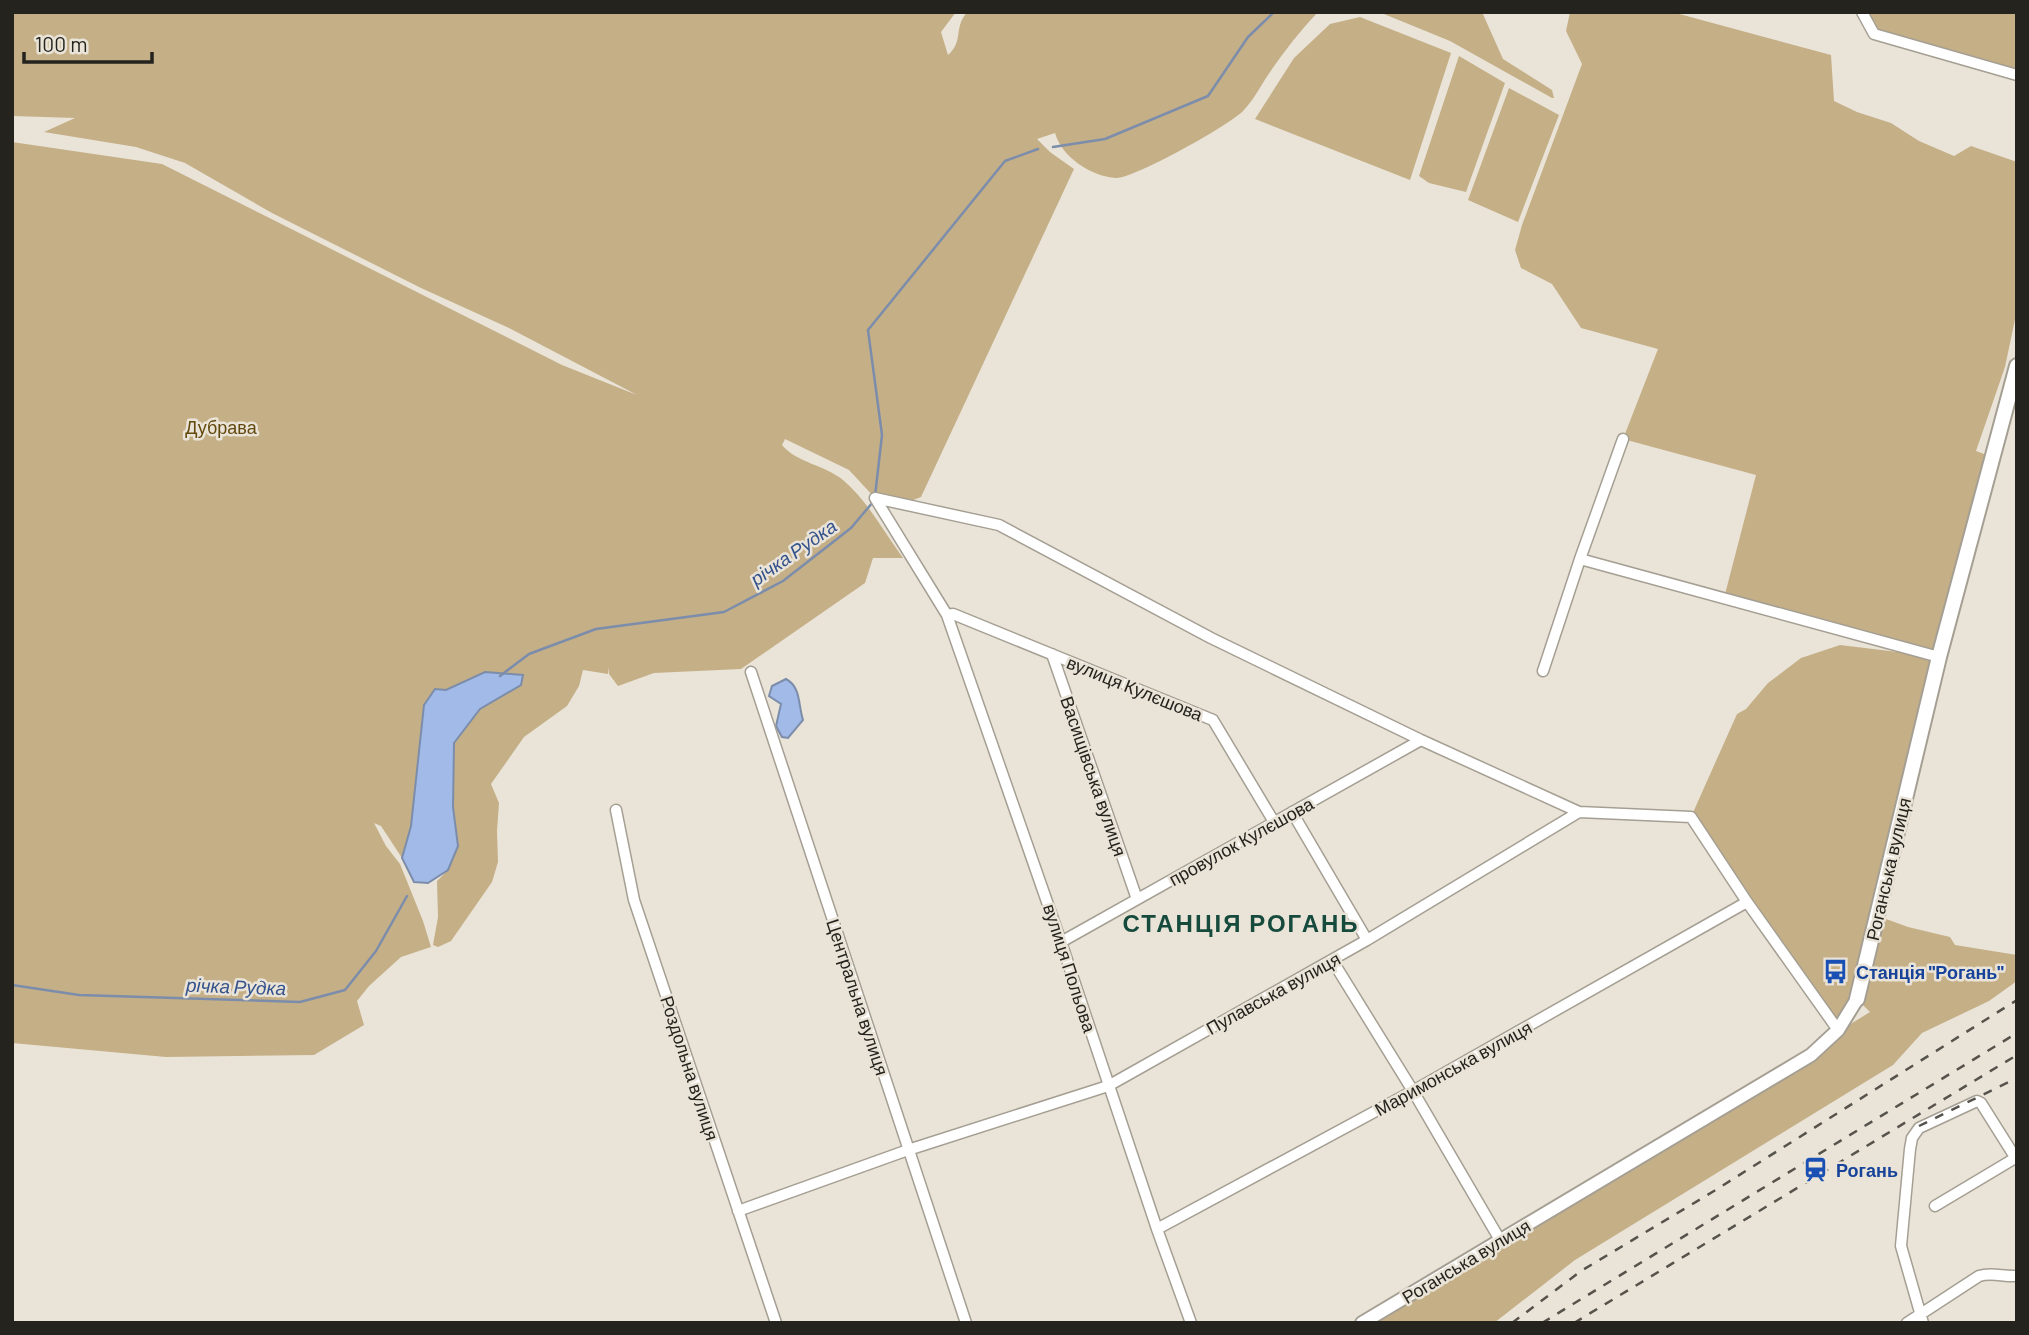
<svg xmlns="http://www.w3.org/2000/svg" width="2029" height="1335" font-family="Barlow,sans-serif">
	<rect width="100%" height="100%" fill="#eae4d8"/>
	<path fill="#c5af87" d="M12,12H956L941,32L948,55C964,41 953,29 967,12H1318C1299,32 1283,53 1268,75C1260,87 1253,101 1243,111C1230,125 1133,179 1116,178C1090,176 1062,157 1055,133L1037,139L1050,152L1074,169L921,497L903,504L875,498L849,470L785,439L782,445C797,463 825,465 843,480C867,500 884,532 903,558H873L865,583L741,669L654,673L618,686L609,674L608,667V674L583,670L579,686L567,706L524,737L491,784L499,803L497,831L498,862L492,882L451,941L438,947L433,945L438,917L437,881L448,870L458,846L453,807L454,743L480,709L521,685L485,673L446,690L424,705L411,826L402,858L381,826L374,823L386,846L400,864L423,921L431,947L401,957L369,986L357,1001L364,1025L314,1055L166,1057L12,1043V142L162,164L562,365L637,395L509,328L421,288L272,213L185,163L136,147L44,132L75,118L12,116Z
		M1379,12H1482L1503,59L1552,90L1554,98H1552L1450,41Z
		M1570,12H1672L1831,55L1834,101L1857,112L1891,123L1919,141L1954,156L1971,146L2017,162V310L2005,367L1976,451L1992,457L1878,916L1908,927L1950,937L1955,945L2017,955V981L1989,1001L1922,1033L1893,1065L1575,1260L1494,1323H1362L1811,1055L1849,1025L1870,1012L1858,1000L1838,1030L1691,817L1737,714L1746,709L1768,683L1801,658L1840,645L1931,656L1724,598L1756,475L1623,439L1658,349L1581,328L1552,284L1521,268L1515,250L1522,225L1582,64L1566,31Z
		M1862,12H2017V75L1874,34Z
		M1360,17L1451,53L1410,180L1255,119L1294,58L1330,24Z
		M1459,56L1505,83L1466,192L1429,183L1419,176Z
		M1509,88L1559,115L1518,222L1468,200Z"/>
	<path fill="#a1bae7" stroke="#7c8dab" stroke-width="2" d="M485,672L523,675L521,685L480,709L454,743L453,807L458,846L448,870L428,883L414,882L402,858L411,826L424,705L435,689L446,690Z
		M786,679C801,687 798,704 803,720L788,738L782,737L776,726L781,704L769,696L772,686Z"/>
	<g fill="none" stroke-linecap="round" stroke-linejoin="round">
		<path stroke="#7c8dab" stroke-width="2.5" d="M1053,147L1105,139L1208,96L1248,37L1274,12
			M875,496L882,435L868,330L1005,161L1038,149
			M500,676L529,654L596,629L724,612L783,581L851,528L873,502
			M12,985L79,995L300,1002L345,990L376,951L407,896"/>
		<defs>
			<path id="minor" d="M1862,12L1874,34L2017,75
				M875,498L999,525L1211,638L1421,740L1579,812L1691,817L1747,902L1838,1030
				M875,498L947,615L1061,942L1157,1229L1191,1323
				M1580,559L1939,657
				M947,615L953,614L1213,720L1274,822
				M1052,654L1137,899
				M1543,671L1580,559L1623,439
				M751,672L966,1323
				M616,810L634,900L776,1323
				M1292,812L1367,940
				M1061,942L1421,740
				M1332,960L1413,1091L1500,1240
				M1935,1206L2017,1157
				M738,1211L908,1150L1108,1086L1367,940L1579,812
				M1157,1229L1413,1091L1747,902
				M1907,1323L1979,1276C1992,1272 2003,1277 2017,1276
				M1923,1323L1901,1246L1910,1149L1912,1138L1919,1128L1977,1101L1981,1103L2015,1157"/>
			<path id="tertiary" d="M1362,1323L1811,1055L1838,1030L1857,999"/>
			<path id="secondary" d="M1857,999L1939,657L2017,366"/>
		</defs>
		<use href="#minor" stroke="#a59f93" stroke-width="13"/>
		<use href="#tertiary" stroke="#a59f93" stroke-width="16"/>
		<use href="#secondary" stroke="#a59f93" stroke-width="18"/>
		<use href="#minor" stroke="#fff" stroke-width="10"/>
		<use href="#tertiary" stroke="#fff" stroke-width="12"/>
		<use href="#secondary" stroke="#fff" stroke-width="14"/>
		<path stroke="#56534c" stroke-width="2.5" stroke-dasharray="9 9" stroke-linecap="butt" d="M1919,1126L2017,1078
			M1512,1323L1581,1271L1714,1191L2017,1000
			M1542,1323L2017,1033
			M1574,1323L2017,1055"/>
	</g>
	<defs>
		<symbol id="bus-bare" viewBox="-9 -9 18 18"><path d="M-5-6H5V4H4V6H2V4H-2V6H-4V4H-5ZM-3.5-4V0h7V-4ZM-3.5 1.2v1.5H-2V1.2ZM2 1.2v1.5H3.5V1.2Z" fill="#1a4fb4" stroke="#eae4d8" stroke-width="2.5" paint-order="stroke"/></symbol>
		<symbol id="station-bare" viewBox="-9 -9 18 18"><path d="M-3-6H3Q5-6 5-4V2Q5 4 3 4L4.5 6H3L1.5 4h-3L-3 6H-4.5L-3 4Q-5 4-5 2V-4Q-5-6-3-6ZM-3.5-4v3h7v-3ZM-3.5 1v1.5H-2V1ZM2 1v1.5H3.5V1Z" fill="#1a4fb4" stroke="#eae4d8" stroke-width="2.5" paint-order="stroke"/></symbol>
	</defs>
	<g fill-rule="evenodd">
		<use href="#bus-bare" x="1818" y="954" width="35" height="35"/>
		<use href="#station-bare" x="1798" y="1152" width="35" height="35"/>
	</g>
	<g text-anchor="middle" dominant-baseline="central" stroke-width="5" stroke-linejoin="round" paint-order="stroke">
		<g font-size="18" fill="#62480c" stroke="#eae4d8">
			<text x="221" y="427">Дубрава</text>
		</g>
		<g font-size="18" fill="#25231e" stroke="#eae4d8">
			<text transform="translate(1135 688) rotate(22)">вулиця Кулєшова</text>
			<text transform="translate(1094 776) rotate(71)">Васищівська вулиця</text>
			<text transform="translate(1241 841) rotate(-29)">провулок Кулєшова</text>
			<text transform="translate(1888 869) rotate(-77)">Роганська вулиця</text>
			<text transform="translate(1070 968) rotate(72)">вулиця Польова</text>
			<text transform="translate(1273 993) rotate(-29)">Пулавська вулиця</text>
			<text transform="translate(858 997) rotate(72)">Центральна вулиця</text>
			<text transform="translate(690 1068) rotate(72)">Роздольна вулиця</text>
			<text transform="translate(1453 1068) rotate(-29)">Маримонська вулиця</text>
			<text transform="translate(1466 1261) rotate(-31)">Роганська вулиця</text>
		</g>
		<g font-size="18" font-weight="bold" fill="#164399" stroke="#eae4d8" text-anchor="start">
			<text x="1856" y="972">Станція "Рогань"</text>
			<text x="1836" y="1170">Рогань</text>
		</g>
		<g font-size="19" font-style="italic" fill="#35538c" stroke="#eae4d8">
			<text transform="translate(793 552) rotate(-35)">річка Рудка</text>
			<text transform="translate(236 986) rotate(2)">річка Рудка</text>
		</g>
		<g font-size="24" font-weight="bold" letter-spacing="2" fill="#154a3d" stroke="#eae4d8">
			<text x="1241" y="922">СТАНЦІЯ РОГАНЬ</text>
		</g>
	</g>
	<rect width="2029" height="1335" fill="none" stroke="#25231e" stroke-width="28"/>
	<path d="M24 52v10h128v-10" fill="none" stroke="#25231e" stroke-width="3.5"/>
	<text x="35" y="52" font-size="21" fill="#25231e" stroke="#eae4d8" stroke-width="5" paint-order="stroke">100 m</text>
</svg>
